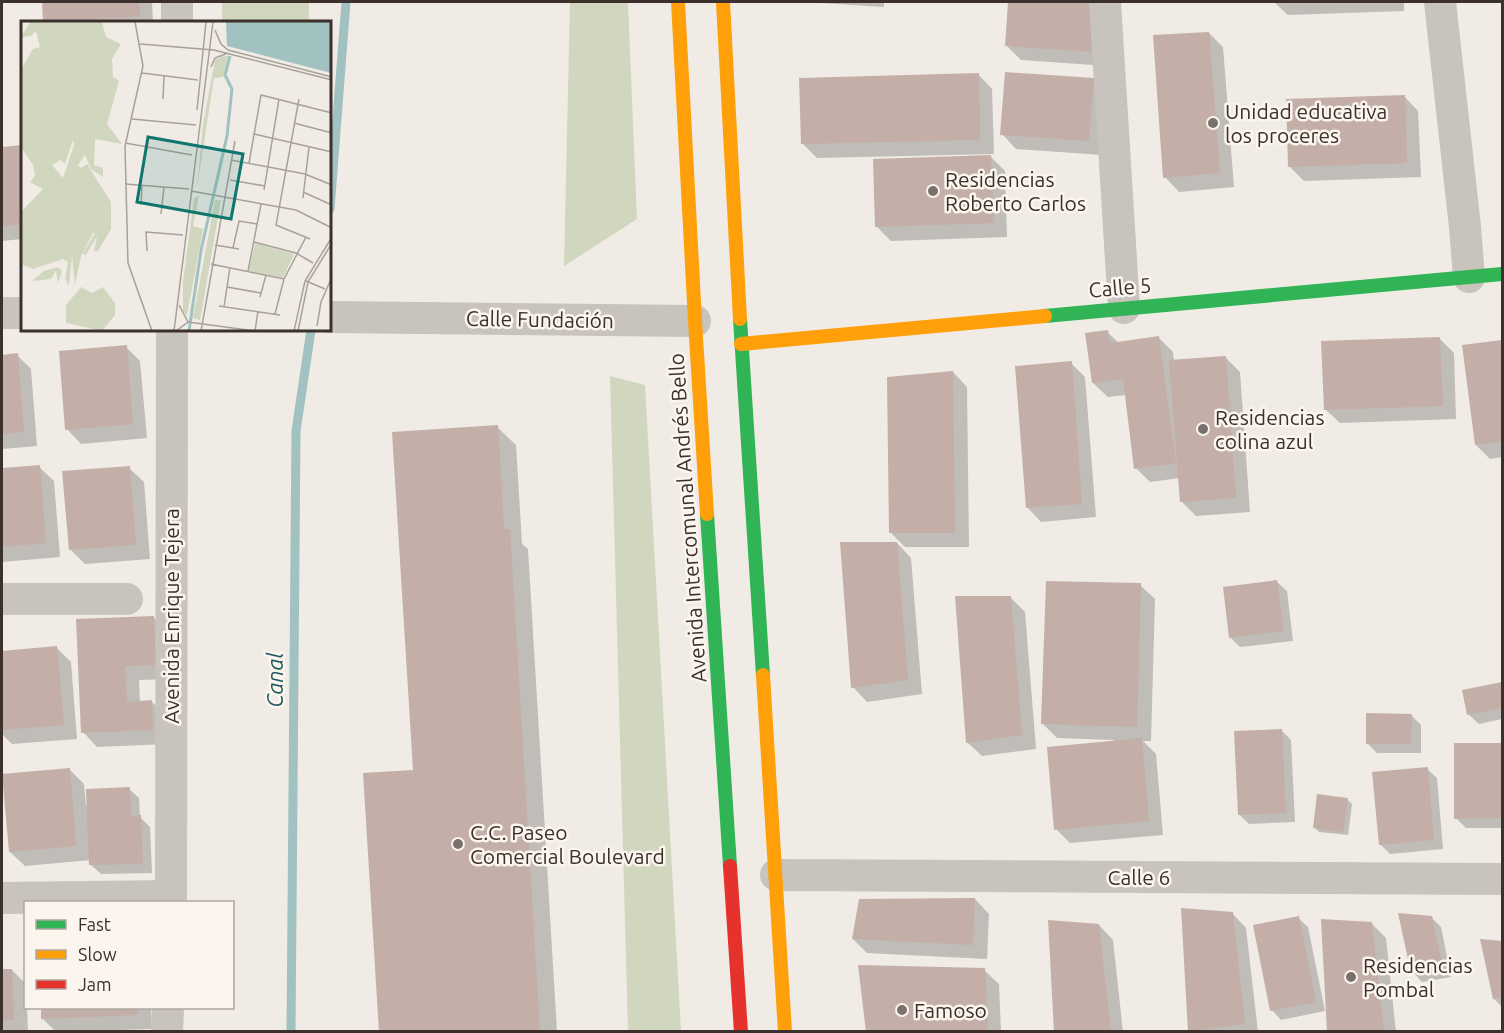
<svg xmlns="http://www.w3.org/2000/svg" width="1504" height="1033" font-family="Ubuntu,sans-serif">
	<rect width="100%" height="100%" fill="#f0ebe5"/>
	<path fill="#d1d6bf" d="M222,2H309V22H222Z
		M570,2H628L637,219L564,266Z
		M610,376L645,385L681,1031H628Z"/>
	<path fill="#0003" d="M43,2H152L153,22H46L44,21Z
		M803,2H884V7Z
		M1010,2H1109L1108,66L1021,60L1007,46Z
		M1274,2H1404V11L1288,15Z
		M1209,33L1223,47L1234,187L1179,192L1165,177Z
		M978,74L992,89L994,154L817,158L803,144Z
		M1093,79L1107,93L1103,155L1016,149L1002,134Z
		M1404,96L1418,111L1421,177L1304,181L1290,167Z
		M22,147V239L2,241V149Z
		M991,157L1005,171L1007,237L891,241L876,226Z
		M1107,332L1119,343L1159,338L1173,352L1174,361L1225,357L1240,372L1250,512L1196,516L1181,501L1180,478L1150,482L1136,468L1126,395L1108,397L1093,383Z
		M1440,339L1454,353L1456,419L1340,423L1325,409Z
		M1502,342V457L1490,459L1476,445L1463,347Z
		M126,347L140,361L147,438L81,444L67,429Z
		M17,355L31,369L37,446L2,449V356Z
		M1071,363L1085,377L1096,517L1041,522L1027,507Z
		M953,372L967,387L969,547H905L891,533Z
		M497,427L516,445L522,544L528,549L557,1032H381Z
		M39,467L54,481L60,557L2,562V470Z
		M129,468L144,482L150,559L85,564L70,549Z
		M897,543L911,558L922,694L867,702L853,687Z
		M1277,582L1287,591L1293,641L1240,647L1231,638Z
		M1140,585L1155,599L1151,741H1143L1156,754L1163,835L1070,843L1056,829L1114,742V740L1057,738L1043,724Z
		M1011,598L1025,612L1036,749L982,756L967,742Z
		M153,617L168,632L170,679L139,680L140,702H152L166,716L167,744L97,747L83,732Z
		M57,648L71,662L77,739L12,744L2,734V652Z
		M1502,683V719L1479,724L1469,715L1464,691Z
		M1411,715L1421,725V753H1377L1367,743Z
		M1281,730L1291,740L1295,822L1249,824L1239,814Z
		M1501,744L1502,745V828H1466L1456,818Z
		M1427,769L1437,778L1443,849L1390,854L1380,844Z
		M70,770L84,784L86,806L129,789L139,798L140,817L150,827L152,873L101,874L91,865V860L25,866L10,852Z
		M1347,799L1352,804L1348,835L1319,832L1315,828Z
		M975,899L989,914L987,959L867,953L853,939Z
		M1232,913L1246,928L1258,1032H1189Z
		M1431,917L1441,927L1451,977L1422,982L1413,972Z
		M1298,918L1308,927L1325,1011L1281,1020L1272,1010Z
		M1372,924L1386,938L1396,1032H1328Z
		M1099,925L1113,940L1123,1032H1056Z
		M1482,940L1502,942V1007L1494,999Z
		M12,970L26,984V1008H27L28,1032H2V971Z
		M984,970L999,984L1001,1032H867Z
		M42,1008H151L152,1029L56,1032L43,1019Z"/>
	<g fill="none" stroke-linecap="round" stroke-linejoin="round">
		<path stroke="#a1c2c1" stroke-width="9" d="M330,209L346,2
			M291,1032L296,431L311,330"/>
	</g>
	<path fill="#c3afa7" d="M42,2H139L140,17L43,21Z
		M1008,2H1097L1094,52L1005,46Z
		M1209,32L1220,173L1163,178L1153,35Z
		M1005,72L1094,78L1089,141L1000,135Z
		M979,73L980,140L801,144L799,78Z
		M1405,95L1407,163L1288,167L1286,99Z
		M22,145V224L2,226V147Z
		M991,155L994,223L875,227L873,159Z
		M1108,330L1110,343L1159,336L1176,463L1134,469L1123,379L1092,383L1085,333Z
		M1440,337L1443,406L1324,410L1321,341Z
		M1502,340V442L1475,445L1462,345Z
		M127,345L133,424L65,430L59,351Z
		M18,353L24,432L2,434V355Z
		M1226,356L1236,498L1180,502L1169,360Z
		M1072,361L1082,504L1026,508L1015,366Z
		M953,371L955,533H889L887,377Z
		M498,425L504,529H510L540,1032H379L363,773L413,770L392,432Z
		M40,465L46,543L2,547V468Z
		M130,466L136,545L69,550L62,471Z
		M840,542H897L908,680L851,688Z
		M1277,580L1284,631L1229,638L1223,587Z
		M1046,581L1141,583L1137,727L1041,724Z
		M955,596H1011L1022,735L966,743Z
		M154,616L156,665L125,666L127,702L152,700L153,730L81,733L76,619Z
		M57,646L64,725L2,730V651Z
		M1502,682V708L1467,715L1462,690Z
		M1366,713L1412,714L1411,744H1366Z
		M1282,729L1286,813L1238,815L1234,731Z
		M1142,738L1149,821L1054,830L1047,747Z
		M1454,743H1502V818L1454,819Z
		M1428,767L1434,840L1379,845L1372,772Z
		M70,768L76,846L9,852L2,774Z
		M130,787L131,816L141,815L143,864L89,865L86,789Z
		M1317,794L1348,798L1343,832L1313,828Z
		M975,898L973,945L852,939L859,899Z
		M1181,908L1233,912L1245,1024L1188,1032Z
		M1398,913L1432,916L1443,967L1411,973Z
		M1299,916L1316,1002L1270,1011L1253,925Z
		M1321,919L1372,922L1384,1032H1327Z
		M1048,920L1099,924L1111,1032H1054Z
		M1480,939L1502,941V997L1493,999Z
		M858,965L985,968L988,1032H866Z
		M2,969H12L14,1020L2,1021Z
		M41,1008H138V1015L41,1019Z"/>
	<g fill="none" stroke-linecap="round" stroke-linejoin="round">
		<path stroke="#c9c3be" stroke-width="32" d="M1105,2L1124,308
			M1440,2L1465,227L1469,277
			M177,22V2
			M2,313H22
			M330,317L695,321
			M2,599H127
			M776,875L1502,879
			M2,898L171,896
			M171,902L172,330
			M167,1032L168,1008"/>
		<path stroke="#30b455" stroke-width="14" d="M1045,316L1502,274
			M740,319L763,675
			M707,514L730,866"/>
		<path stroke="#ff9f0a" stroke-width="14" d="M678,2L695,321L707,514
			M723,2L740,319
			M741,344L1045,316
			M763,675L785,1032"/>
		<path stroke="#e5322d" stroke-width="14" d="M730,866L741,1032"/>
	</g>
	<g fill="#7a716c" stroke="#fbf5ee" stroke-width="2">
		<circle cx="1213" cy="123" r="6"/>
		<circle cx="933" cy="191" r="6"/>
		<circle cx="1203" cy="429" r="6"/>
		<circle cx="458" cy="844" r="6"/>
		<circle cx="1351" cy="977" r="6"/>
		<circle cx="902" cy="1010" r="6"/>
	</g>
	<g text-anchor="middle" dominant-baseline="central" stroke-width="5" stroke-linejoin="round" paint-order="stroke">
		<g font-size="21" fill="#3b302b" stroke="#fbf5ee" text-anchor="start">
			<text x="1225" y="111">Unidad educativa<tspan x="1225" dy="24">los proceres</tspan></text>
			<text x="945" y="179">Residencias<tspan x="945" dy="24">Roberto Carlos</tspan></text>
			<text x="1215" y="417">Residencias<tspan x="1215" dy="24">colina azul</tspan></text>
			<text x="470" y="832">C.C. Paseo<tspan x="470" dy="24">Comercial Boulevard</tspan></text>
			<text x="1363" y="965">Residencias<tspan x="1363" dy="24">Pombal</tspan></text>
			<text x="914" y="1010">Famoso</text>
		</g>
		<g font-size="21" fill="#3b302b" stroke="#fbf5ee">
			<text transform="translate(1120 287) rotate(-5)">Calle 5</text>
			<text transform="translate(540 319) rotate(1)">Calle Fundación</text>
			<text transform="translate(687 518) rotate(-94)">Avenida Intercomunal Andrés Bello</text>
			<text transform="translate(171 616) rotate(-90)">Avenida Enrique Tejera</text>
			<text x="1139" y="877">Calle 6</text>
		</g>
		<g font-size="22" font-style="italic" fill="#1f5a5e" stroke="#fbf5ee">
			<text transform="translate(274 680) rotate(-90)">Canal</text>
		</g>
	</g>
	<g transform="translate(21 21)">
		<rect width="310" height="310" fill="#f0ebe5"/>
		<path d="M9,1H81L85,16L100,23L91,38L92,56L98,60L86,103L101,123L74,118L73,144L82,147V156L70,148L64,134L57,144L60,147L66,143L90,181V208L77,230H73L76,216L64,235L62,232L74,212H72L60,235L54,264L51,235L48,265L44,258L47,241L42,238L12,248L0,243V191L22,168L9,161L14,155L12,144L0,126V49L12,28L19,26L15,10L10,15L0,16ZM52,119L53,124L42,157L31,144L39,139L44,143ZM202,35H207L202,56L193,57L176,167L182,103L194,39ZM178,175L172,205L182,208L166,294L162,291V261L173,177ZM194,179H200L179,299L172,297ZM234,222L273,233L262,257L228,250ZM37,246L41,250L37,262L35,250L30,258L11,260L23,250ZM60,266L71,272L82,266L94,282V294L81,310L45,302V284Z" fill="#d1d6bf" fill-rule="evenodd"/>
		<path d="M205,1H310V52L206,25Z" fill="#a1c2c1"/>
		<path fill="none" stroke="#a1c2c1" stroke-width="3" d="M168,310L180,229L206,115L211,68L204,54L209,35"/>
		<path fill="none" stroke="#a8a09b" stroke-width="1.5" d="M114,1L122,45L104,125L107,242L131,310M194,9L200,23L207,29M119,23L193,29L311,59M207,29L311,56M190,46L194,37L207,32M121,52L177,59M142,78L143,55M278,78L255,204L289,218M176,89L185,1M111,98L175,104M273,102L311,112M233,113L311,131M104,122L171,134M210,139L284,153L311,164M228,142L240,74L311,92M209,159L244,165M104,163L168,168M243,169L258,78M170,170L275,189L311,207M282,171L311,184M282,177L288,126M120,184L121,164M140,193L143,166M233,221L275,232L292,242M194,224L218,228M212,227L218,200L236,203M126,230L125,211L162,214M190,243L263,258M227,250L240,183M285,260L304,268M206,266L240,272M239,276L245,254M198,285L259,294M203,286L209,246M254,293L263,258L285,216M167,301L234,310M296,305L300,281L311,256M153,310L192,1M155,310L167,301L158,284M180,310L214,120M234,310L237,290M273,310L284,260L311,216M277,310L287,261L311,222"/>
		<path fill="#0f766e" fill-opacity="0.15" stroke="#0f766e" stroke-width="3" d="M127,116L222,133L210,198L116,181Z"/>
		<rect width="310" height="310" fill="none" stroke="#3b302b" stroke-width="3"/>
	</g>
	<rect width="1504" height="1033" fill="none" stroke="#3b302b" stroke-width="6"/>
	<rect x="24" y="901" width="210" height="108" fill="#fbf5ee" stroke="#aea6a0" stroke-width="1.5"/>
	<rect x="36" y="920" width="30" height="9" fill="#30b455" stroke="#aea6a0" stroke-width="1.5"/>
	<text x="78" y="931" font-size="18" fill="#3b302b">Fast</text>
	<rect x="36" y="950" width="30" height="9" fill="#ff9f0a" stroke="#aea6a0" stroke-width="1.5"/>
	<text x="78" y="961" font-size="18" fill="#3b302b">Slow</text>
	<rect x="36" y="980" width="30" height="9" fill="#e5322d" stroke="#aea6a0" stroke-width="1.5"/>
	<text x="78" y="991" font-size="18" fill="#3b302b">Jam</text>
</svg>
